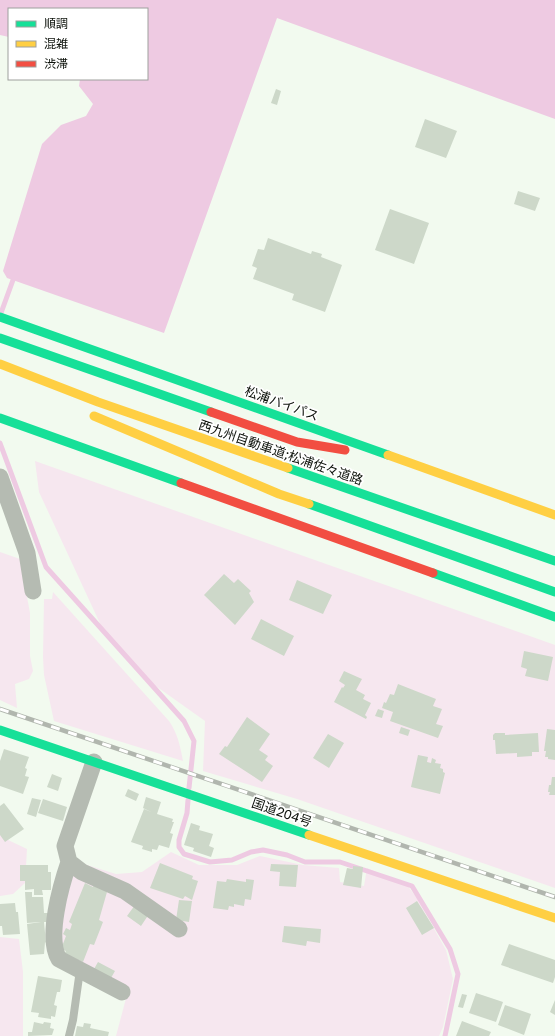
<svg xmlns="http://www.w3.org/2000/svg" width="555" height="1036" font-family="'Golos Text','Noto Sans JP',sans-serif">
	<rect width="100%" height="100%" fill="#f2faef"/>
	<path fill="#f6e7ef" d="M35,461L555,645V888L297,799L203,771L205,721L153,684L104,632L39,492Z
		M0,552L20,559L30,613V656L33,671L29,679L15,684L17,708L0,700Z
		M53,592L169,721C178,734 180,746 183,761L54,721L44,675L43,657L44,599H52Z
		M0,829L6,839L27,849L25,883L13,894L0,896Z
		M171,852L199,865H237L260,856L303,865L339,868L340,882L364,886L367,868L407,885L416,897L446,950L453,979L443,1027L439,1036H116L128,991L88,969L57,943L70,873L84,864L116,874L142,872Z
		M0,937L19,939L23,972V1036H0Z"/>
	<path fill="#eecae2" d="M0,0H555V119L277,18L164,333L7,278L3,271L42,144L61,125L86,116L93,104L79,86L80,79H147V9H9V37L0,35Z"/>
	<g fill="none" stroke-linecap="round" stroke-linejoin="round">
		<path stroke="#eecae2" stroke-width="5" d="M1,313L13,280
			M0,443L46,567L184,721L194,741L189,788
			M188,800L187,813L179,840V847L184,854L210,862L232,860L251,852L263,850L287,855L305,862H340L412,886L450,949L458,974L445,1036"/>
	</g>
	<path fill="#cdd8c9" d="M276,89L281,91L277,105L271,103Z
		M425,119L457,131L446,158L415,147Z
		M518,191L540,198L535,211L514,204Z
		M390,209L429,223L414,264L375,250Z
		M268,238L311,254L312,251L322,254L321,257L342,265L325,312L292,300L294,294L253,279L257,268L252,266L258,249L264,250Z
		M224,574L234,583L238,579L251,591L249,593L254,602L235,625L204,595Z
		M297,580L332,595L323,614L289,600Z
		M261,619L294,636L284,656L251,639Z
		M524,651L553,657L548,681L525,676L527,669L521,667Z
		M344,671L362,679L356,690L365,695L363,699L371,703L365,715L367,717L366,719L334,702L342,687L343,688L345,685L339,681Z
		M398,684L436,699L433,706L442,709L436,724L443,726L438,738L390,721L393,712L382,708L384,702L386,703L390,694L394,695Z
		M378,709L384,711L382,718L375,716Z
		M247,717L270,734L259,750L268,756L265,760L273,766L262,782L219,754L225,746L227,747Z
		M401,727L410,730L408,736L399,733Z
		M547,729L555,730V760L548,759V757H545L546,751H544Z
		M495,733H505V735L538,733L539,752H532V756L517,757V753L496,754L495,740H493V735Z
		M328,734L344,743L329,768L313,758Z
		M4,749L29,757L25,768L27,769L25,776L29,777L23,794L0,786V761Z
		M418,755L428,757L427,762L431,763L432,758L436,760L435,763L441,764L440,768L443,769V772L445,773L440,794L411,787Z
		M52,774L62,778L58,791L47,787Z
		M552,777H555V795H549L550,792H548L549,785H551Z
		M128,789L139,794L136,801L125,796Z
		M146,797L161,802L157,814L173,819L172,822H174L170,833L173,834L169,848L159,845L157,850L152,849V852L142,849L143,846L131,842L144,809L151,812L143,808Z
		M32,798L41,800L36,817L27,814Z
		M43,799L67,807L63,821L38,813Z
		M4,803L24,829L5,842L0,835V806Z
		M191,823L200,826L199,830L213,834L209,846L214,848L211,857L193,851L194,848L184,845Z
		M160,863L193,876L192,879L198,881L192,900L185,896L183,899L150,888Z
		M271,864L298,865L296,887L279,886L280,872L270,871Z
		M20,865H48V872H51V890H42L43,895H34V889L25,890V881H20Z
		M353,866L363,867L361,888L343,885L347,868L353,869Z
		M227,879L246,882V879L254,880L251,900L245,899L244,906L234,904V907L229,906L228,910L213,908L217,881L226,882Z
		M85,883L93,887L94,884L107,892L99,920L103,922L94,945L90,944L83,962L64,954L66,951L61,949L66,936L63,934L66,928L70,930L72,924L69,922Z
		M25,892H32V897H43L44,913H48L49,922H44L46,943L45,942L44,954L30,955L27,924L41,922L27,923Z
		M179,900L192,901L189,922L176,920Z
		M417,901L434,928L422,935L406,908Z
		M15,903L16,912H18L20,934L3,935L2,926H0V904Z
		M135,905L149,914L141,926L127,916Z
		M284,926L321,929L320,943L307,941L306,946L282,942Z
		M509,944L555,960V977L553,983L501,965Z
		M98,962L115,971L111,978L94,969Z
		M38,976L62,980L60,992H57L54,1005L57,1006L55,1017L51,1016V1019L38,1017L39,1013L31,1012Z
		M476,993L503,1002L496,1022L469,1013Z
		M462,994L467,995L463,1008L458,1007Z
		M555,1000V1015L550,1012Z
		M505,1005L531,1014L524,1035L498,1025Z
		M462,1021L491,1032L489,1036H456Z
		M34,1022L43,1024L44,1022L51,1023L50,1028L54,1029L52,1035L28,1036V1032H32Z
		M84,1023L91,1024L90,1028L109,1032L108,1036H75L77,1026L83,1027Z"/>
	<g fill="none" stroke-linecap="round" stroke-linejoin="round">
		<path stroke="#b5bbb2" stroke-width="8" d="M69,1036L73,1020L80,970"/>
		<path stroke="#b5bbb2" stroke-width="17" d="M0,477L27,553L33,591
			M94,762L65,846L69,862L82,872L125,891L179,929
			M69,862C61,885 46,938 59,959L122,992"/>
		<path stroke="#16e098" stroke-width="9" d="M0,317L388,455
			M0,338L211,412
			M0,418L181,483
			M288,468L555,561
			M309,504L555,592
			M433,573L555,617
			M0,730L309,835"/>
		<path stroke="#ffcf43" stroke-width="9" d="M0,364L98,402L288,468
			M94,416L279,494L309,504
			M388,455L555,515
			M309,835L555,918"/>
		<path stroke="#f24e42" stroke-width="9" d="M211,412L297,442L345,450
			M181,483L433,573"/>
		<defs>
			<path id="rail" d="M0,709L555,897"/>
		</defs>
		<use href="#rail" stroke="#b1b6ae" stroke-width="4.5"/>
		<use href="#rail" stroke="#fff" stroke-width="3" stroke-dasharray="9" stroke-linecap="butt"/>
	</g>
	<g text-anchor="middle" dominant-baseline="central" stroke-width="3.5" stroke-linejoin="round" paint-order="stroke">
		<g font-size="13" fill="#0d120b" stroke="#fff">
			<text transform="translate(282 403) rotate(20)">松浦バイパス</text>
			<text transform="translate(281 452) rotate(19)">西九州自動車道;松浦佐々道路</text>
			<text transform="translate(282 812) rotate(19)">国道204号</text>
		</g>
	</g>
	<rect x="8" y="8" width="140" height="72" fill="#ffffff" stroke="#9ea09d"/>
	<rect x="16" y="21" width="20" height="6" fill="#16e098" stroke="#9ea09d"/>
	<text x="44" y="28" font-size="12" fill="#0d120b">順調</text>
	<rect x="16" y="41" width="20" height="6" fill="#ffcf43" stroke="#9ea09d"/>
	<text x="44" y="48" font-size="12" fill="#0d120b">混雑</text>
	<rect x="16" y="61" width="20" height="6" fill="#f24e42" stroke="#9ea09d"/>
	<text x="44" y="68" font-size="12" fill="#0d120b">渋滞</text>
</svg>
